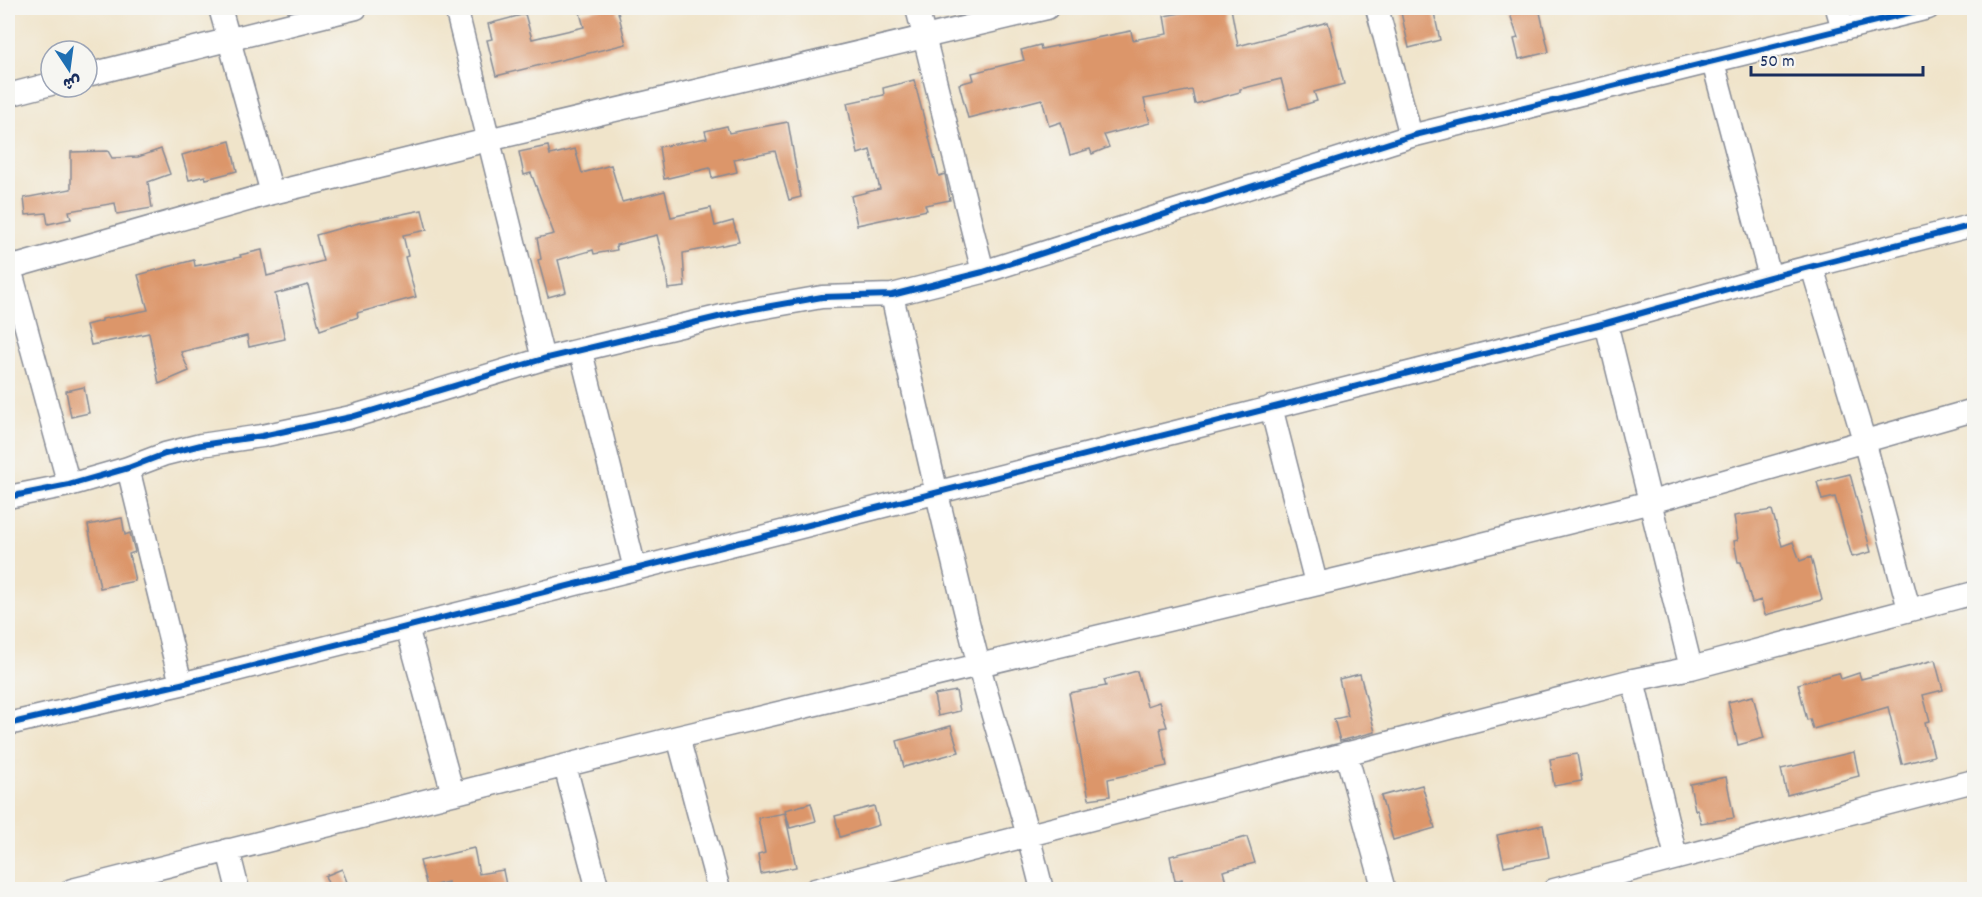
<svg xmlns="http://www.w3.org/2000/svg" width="1982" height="897" font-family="Dekko,'Playpen Sans Arabic',sans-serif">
	<rect width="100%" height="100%" fill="#f6f6f2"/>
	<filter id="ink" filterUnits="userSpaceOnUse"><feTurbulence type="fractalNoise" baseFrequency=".0167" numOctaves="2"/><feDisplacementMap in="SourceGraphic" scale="12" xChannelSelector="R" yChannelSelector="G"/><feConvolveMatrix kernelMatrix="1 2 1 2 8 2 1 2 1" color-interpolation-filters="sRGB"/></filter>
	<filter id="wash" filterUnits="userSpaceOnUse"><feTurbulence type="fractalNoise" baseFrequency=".008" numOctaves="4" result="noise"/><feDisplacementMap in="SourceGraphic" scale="24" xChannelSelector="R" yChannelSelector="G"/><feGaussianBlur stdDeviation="1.35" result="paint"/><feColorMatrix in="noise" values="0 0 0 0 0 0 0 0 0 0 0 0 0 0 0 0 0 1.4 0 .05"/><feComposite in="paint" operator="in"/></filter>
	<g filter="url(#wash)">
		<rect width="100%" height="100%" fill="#f0e4ca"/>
		<g id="blocks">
			<path fill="#dc966b" d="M603,8H617L626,44L496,76L487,40L492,39L488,24L525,14L532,39L584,27L580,13Z
				M1208,8H1231L1238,46L1328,22L1344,84L1314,92L1317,101L1289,109L1281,79L1240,89V92L1195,104L1192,90L1144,99L1150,123L1104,135L1109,147L1092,154L1090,149L1070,155L1061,122L1049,126L1042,99L968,118L959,84L974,80L972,73L1024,60L1021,50L1040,45L1041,49L1131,31L1133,40L1167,34L1164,16Z
				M1400,8H1433L1440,40L1409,48Z
				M1508,8H1539L1549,52L1519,59L1514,39L1518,38Z
				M914,80L939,176L945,174L950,200L925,205L927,210L857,225L851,196L880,189L870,150L858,154L847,103L884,95L883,88Z
				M788,122L801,197L789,200L775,151L734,159L737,172L712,178L710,168L664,179L659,147L707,138L705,131L727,126L729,133Z
				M230,141L237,171L206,179L205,176L189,180L182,155Z
				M548,146L550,155L575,149L582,173L611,165L622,202L665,191L671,217L711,208L715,226L733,221L739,242L683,253L685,287L668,289L666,271L657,235L616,245L617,250L594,254L593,250L558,260L566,292L548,297L538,260L541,259L537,238L554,234L531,173L524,175L519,152Z
				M161,149L170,174L148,182L152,208L117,214L115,203L69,211L71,219L48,224L46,213L26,215L24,198L71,189V152L108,151L112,158L138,157Z
				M422,210L427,230L403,235L408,256L405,257L416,297L357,313L358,317L320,330L308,285L275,294L285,339L249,347L247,336L181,352L189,371L159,384L149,333L91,345L86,325L102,321V319L148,310L138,275L194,260L195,266L241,257L240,255L262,250L267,276L323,261L316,235L359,223Z
				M84,387L89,413L71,417L66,391Z
				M1850,474L1871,552L1852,557L1835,497L1822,500L1817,482Z
				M1772,510L1782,546L1793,542L1800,561L1811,557L1822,600L1765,615L1761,600L1752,603L1741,562H1738L1734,541L1738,540L1734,516Z
				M122,518L125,535L130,533L135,552L129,554L135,581L100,588L88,525Z
				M1935,660L1943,690L1923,695L1930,721L1925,722L1934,756L1902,764L1888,707L1813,729L1810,719L1807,720L1798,684L1839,673L1841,679L1859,673L1861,679Z
				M1137,671L1147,706L1159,702L1167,727L1160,728L1167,766L1108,779L1110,796L1089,799L1069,693L1106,686L1104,680Z
				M1360,674L1375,732L1340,741L1334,719L1348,716L1339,679Z
				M956,691L960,711L938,716L934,695Z
				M1753,696L1764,738L1738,745L1728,702Z
				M951,726L959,752L904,767L897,741Z
				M1854,752L1859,776L1787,795L1781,769Z
				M1577,754L1582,781L1554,786L1550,759Z
				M1726,777L1734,818L1701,823L1697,809L1695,810L1690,784Z
				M1422,785L1435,828L1393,840L1381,796Z
				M811,803L816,821L790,828L785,810Z
				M874,806L879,825L840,837L835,816Z
				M785,813L796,867L761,874L758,855L765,853L758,818Z
				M1543,825L1549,857L1504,866L1497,835Z
				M1247,837L1255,863L1223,871L1228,890H1185L1182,879L1175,881L1170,856Z
				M474,848L479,874L503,870L507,890H449L448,882L427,887L420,861Z
				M342,869L350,890H331L325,876Z"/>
		</g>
	</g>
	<g filter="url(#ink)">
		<use href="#blocks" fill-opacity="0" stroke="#868a94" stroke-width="1.5"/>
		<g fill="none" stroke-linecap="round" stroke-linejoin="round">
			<defs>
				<path id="minor" d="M220,8L272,193
					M456,8L543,359
					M917,8L983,272
					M1377,8L1411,136
					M1837,8L1843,29
					M1713,62L1770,277
					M87,75L356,8
					M8,95L51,84
					M8,261L69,485
					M1812,267L1864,440L1909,609
					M9,268L272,193L488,140L1047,8
					M892,295C919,418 947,540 978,662C998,738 1024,813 1042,890
					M1606,323L1691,668
					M581,352L635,569
					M1271,407L1316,583
					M128,468L181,684
					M8,497L69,485L128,468L165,454L201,445L262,436L351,417L543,359L743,311L822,297L892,295L983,272L1411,136L1928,8
					M407,627L453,794
					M1633,680L1676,857
					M8,724L181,684L1606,323L1770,277L1974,225
					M678,737L719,890
					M1346,753L1384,890
					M565,766L598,890
					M228,850L238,890
					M72,890L678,737L1410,562L1651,502L1974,410
					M815,890L1633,680L1691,668L1974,593
					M1554,890L1974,781"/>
			</defs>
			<use href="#minor" stroke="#868a94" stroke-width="25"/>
			<use href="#minor" stroke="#fff" stroke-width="22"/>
			<defs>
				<path id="cycleway" d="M8,497L69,485L128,468L165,454L201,445L262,436L351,417L543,359L743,311L822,297L892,295L983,272L1411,136L1928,8
					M8,724L181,684L1606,323L1770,277L1974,225"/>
			</defs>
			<use href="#cycleway" stroke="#f6f6f2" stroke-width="10"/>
			<use href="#cycleway" stroke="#0057b8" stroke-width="6"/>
		</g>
	</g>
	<rect width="1982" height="897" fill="none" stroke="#f6f6f2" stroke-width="30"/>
	<g transform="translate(69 69) rotate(167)"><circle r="28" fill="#f6f6f2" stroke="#9ea6b7" stroke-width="1.5"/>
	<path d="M0-4.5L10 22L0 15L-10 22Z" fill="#1f6fb2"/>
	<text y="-9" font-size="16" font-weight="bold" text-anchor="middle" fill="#1b2f5e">ش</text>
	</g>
	<path d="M1751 66v9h172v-9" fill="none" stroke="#1b2f5e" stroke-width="3"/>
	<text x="1760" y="66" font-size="18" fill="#1b2f5e" stroke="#f6f6f2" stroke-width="4.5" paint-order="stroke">50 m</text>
</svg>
